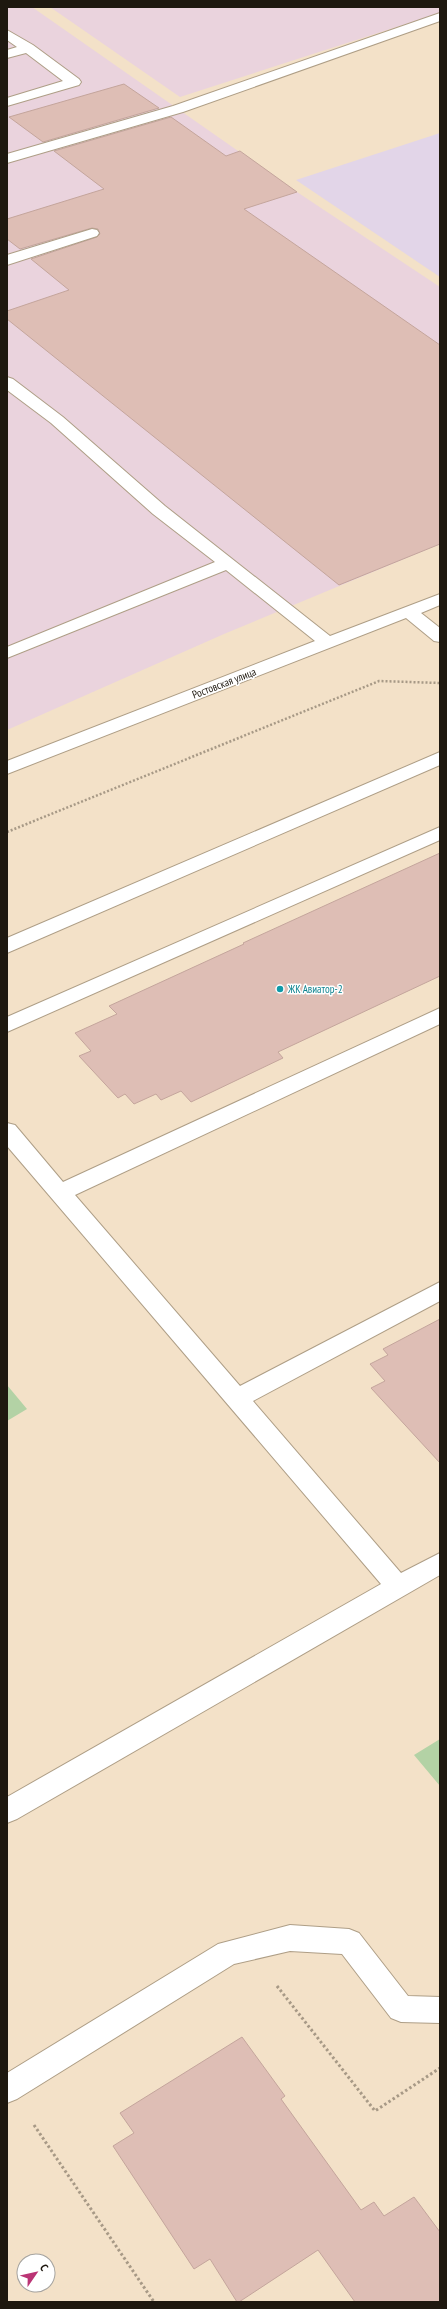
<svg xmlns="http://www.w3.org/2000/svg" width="447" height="2309" font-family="'PT Sans Narrow',sans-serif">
	<rect width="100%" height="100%" fill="#f3e1c8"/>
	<path fill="#e2d5e8" d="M440,133V277L296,180Z"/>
	<path fill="#ead3dd" d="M7,7H32L297,192L440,287V544L224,634L7,730Z
		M50,7H440V13L180,97Z"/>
	<path fill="#b3d2a5" d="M7,1385L27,1409L7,1421Z
		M440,1739V1786L414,1755Z"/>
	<path fill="#debeb5" stroke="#c4a59c" d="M124,84L159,108L43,142L9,117Z
		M171,117L226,156L240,151L297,192L244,209L440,345V544L339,585L7,319V311L69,290L31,259L97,237L100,234L98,229L92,228L20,249L7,239V219L104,189L54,151Z
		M440,853V976L278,1052L283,1058L191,1102L181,1091L161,1100L156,1094L134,1104L125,1094L118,1098L79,1056L91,1051L75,1033L117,1014L109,1006L244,944L243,943Z
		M440,1319V1463L371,1388L385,1381L370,1364L388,1355L383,1349Z
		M242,2037L285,2096L281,2099L361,2210L374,2202L384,2216L414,2197L440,2232V2302H355L318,2250L239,2302H237L210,2259L194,2269L113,2146L134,2133L120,2113Z"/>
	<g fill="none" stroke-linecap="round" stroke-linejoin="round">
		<defs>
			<path id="minor" d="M440,13V21L183,112L7,163V154L173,106Z
				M7,30L33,45L79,79L81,82L79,85L7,106V98L63,81L26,53L7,58V50L17,47L7,40Z
				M92,229L97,230L99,233L97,236L7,265V255Z
				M7,377L13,379L63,417L165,506L330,636L440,594V605L421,613L440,628V642L434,641L406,618L7,774V761L315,641L226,570L7,658V647L215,562L153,514L51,423L7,390Z
				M440,752V765L7,953V938Z
				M440,827V840L7,1032V1017Z
				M440,1008V1024L75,1195L240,1386L440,1282V1301L253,1401L401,1573L440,1553V1575L17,1819L7,1823V1797L381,1584L7,1146V1123L15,1125L63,1182Z
				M290,1925L349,1929L359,1933L408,1996L440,1997V2023L401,2022L391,2018L342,1954L290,1951L234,1964L17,2099L7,2103V2073L218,1944Z"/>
		</defs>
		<use href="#minor" stroke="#ae9e86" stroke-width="2"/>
		<path stroke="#a79986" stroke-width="2.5" stroke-dasharray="2 2" stroke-linecap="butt" d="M7,832L379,681L440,683"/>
		<path stroke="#a79986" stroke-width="3" stroke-dasharray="2.5 2.5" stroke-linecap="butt" d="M277,1986L375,2111L440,2068
			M34,2125L154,2302"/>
		<use href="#minor" fill="#fff" fill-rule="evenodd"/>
	</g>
	<circle fill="#0f9aa8" stroke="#fff" stroke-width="1.5" cx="280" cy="989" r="4"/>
	<g text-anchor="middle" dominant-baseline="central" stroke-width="3" stroke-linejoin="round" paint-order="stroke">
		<g font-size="11" fill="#1e180f" stroke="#fff">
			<text transform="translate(224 683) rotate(-21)">Ростовская улица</text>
		</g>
		<g font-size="11" fill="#0d838f" stroke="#fff" text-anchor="start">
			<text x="288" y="989">ЖК Авиатор-2</text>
		</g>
	</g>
	<rect width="447" height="2309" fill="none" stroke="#1e180f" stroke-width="16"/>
	<g transform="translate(36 2273) rotate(56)"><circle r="19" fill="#ffffff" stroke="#a5a39f"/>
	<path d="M0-3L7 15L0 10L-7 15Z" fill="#bb3475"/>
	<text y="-6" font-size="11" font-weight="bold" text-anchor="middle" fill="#1e180f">С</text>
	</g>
</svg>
